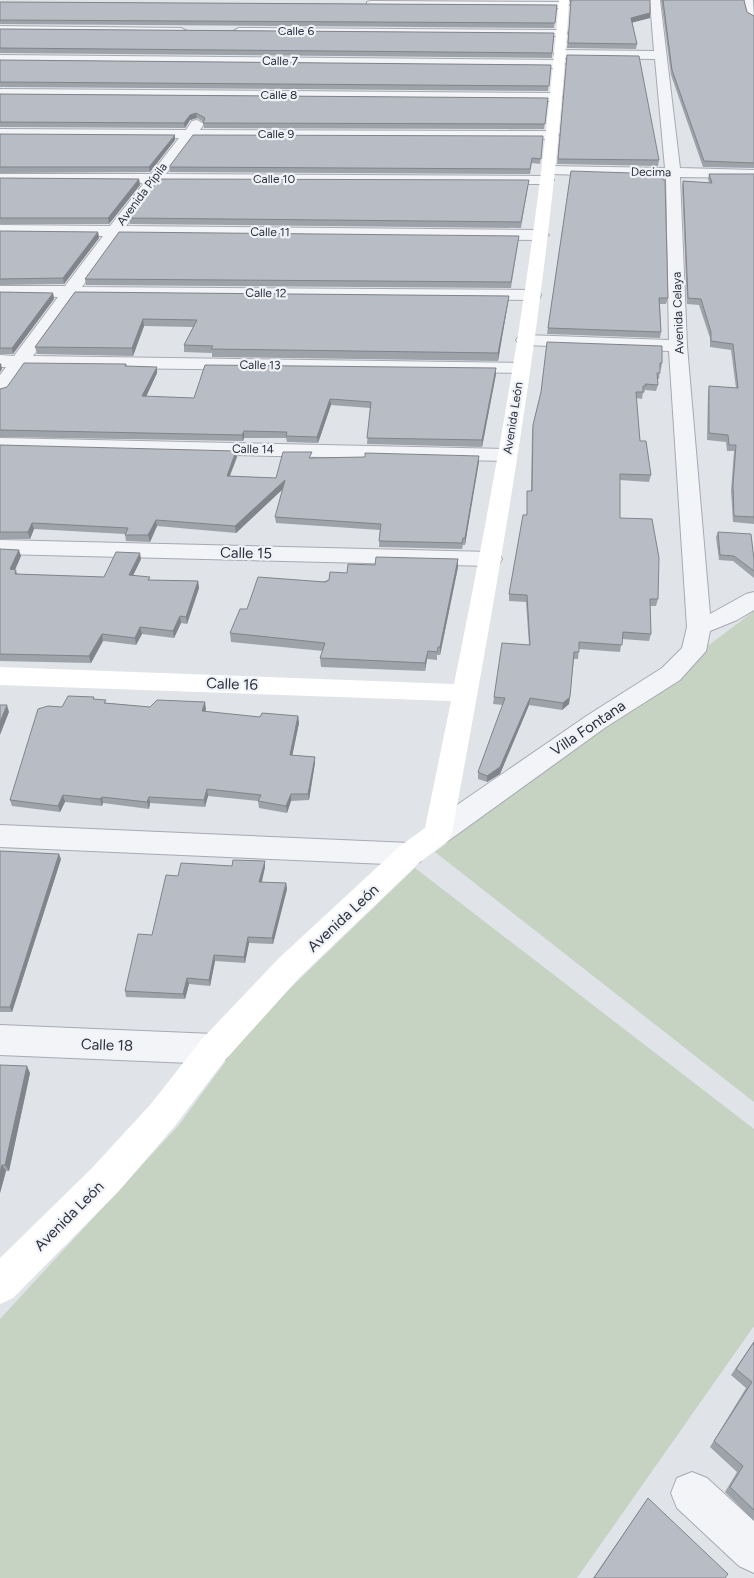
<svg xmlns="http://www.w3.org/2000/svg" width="754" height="1578" font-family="Figtree,sans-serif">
	<rect width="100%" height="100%" fill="#e0e3e8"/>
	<path fill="#c6d2c2" d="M754,611V1102L435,852Z
		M415,868L754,1129V1326L577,1578H0V1319L179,1125L252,1025Z"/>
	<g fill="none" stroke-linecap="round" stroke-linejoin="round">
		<defs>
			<path id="street" d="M650,0H660L680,168L754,170V178L680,177L687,346L710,614L746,594L754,592V610L737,620L710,631L706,651L680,680L606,727L448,841L438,844L428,841L424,833L428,825L588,715L662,668L682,648L687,627L669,351L525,345L519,344L516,340L519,336L525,335L669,340L666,177L549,174L542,170L549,166L665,168L655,59L560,58L554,54L560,50L654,51Z
				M743,0H753L754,19L748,16Z
				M371,1L564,2L569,5L564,8L367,6V2Z
				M0,26L181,28L187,31L181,34L0,32Z
				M239,28L562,30L568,33L562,36L235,33L233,31Z
				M0,55L559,60L565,64L559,68L0,63Z
				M0,89L557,93L563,97L557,101L0,97Z
				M197,120L204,124L200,130L552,131L559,135L552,139L193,138L166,174L547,176L554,180L547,184L159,183L126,226L541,230L549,235L541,240L119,236L82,287L533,290L539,291L541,295L539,299L533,300L75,297L33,356L520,363L527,365L529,369L527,373L25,367L7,392L0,394V375L6,367H0V355L14,356L58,297L0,296V286H65L103,236L0,235V225L110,226L144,183L0,182V174H151L179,138L0,137V129L186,130L192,121Z
				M0,438L507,449L514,451L517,455L514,459L507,461L0,450Z
				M0,540L491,552L499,554L502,559L499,564L491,566L0,554Z
				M0,825L410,843L420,846L424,854L420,862L410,865L0,847Z
				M0,1025L214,1034L226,1039L231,1049L226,1059L214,1064L0,1055Z
				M692,1472L707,1478L754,1521V1573L739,1566L677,1508L671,1493L677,1478Z"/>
		</defs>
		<use href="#street" stroke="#a6aab2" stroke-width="2"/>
		<use href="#street" fill="#f3f4f7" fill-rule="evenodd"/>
		<path fill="#fff" fill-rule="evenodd" d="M559,0H569C552,281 503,557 452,833L448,841L420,862L300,977L226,1059L174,1127L118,1192L13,1298L0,1304V1258L92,1168L150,1105L202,1039L278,959L400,846L425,828L451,701L0,685V667L454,684C500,458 540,230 559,0Z"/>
	</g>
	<path fill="#9ea2a9" d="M569,0H650V18L632,22L637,44L636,49L567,48L571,6Z
		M661,0H744L747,12L754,16V168L703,167L671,75Z
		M0,2L557,5L554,28L0,24Z
		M0,29L554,33L552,58L0,53Z
		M567,55L659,160L658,166L557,164Z
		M0,60L551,65L548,91L0,87Z
		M0,94L548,98L544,129L204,128L203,122L197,118L190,120L185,128L0,127Z
		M0,134L175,140L150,172L0,173Z
		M543,136L540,164L532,163L530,174L170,172L169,167Z
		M571,171L668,298L666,304H660L661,332L660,338L547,334Z
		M709,174H754V524L733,522L731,491L734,451H727L726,442L707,440L708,392L709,386L736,388L731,350L710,347V338L699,305L687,304L682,186L683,181L709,183L708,179Z
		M0,178L139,179L140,185L109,224H0Z
		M528,186L521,228L130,224L129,218Z
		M0,231L98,232L99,238L64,284L0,285Z
		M519,236L511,288L86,285L85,279Z
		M0,292L53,293L54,299L13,354H0Z
		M75,292L509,296L498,361L212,357V353L184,352V345L193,327L144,326L133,356L37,354L35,347Z
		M547,342L662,363L661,369H660L659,379H657L658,385L656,391L645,390L644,393H643L642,399L636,398L640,441L651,475L649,482L620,480V518L658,599L656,606H650L651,634L649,641L622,639L620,652L579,649L578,659H574L569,704L562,710L529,705L500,774L487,782L478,779V772L503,705L493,704L494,697L529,645L526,602L509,601V594L527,515V491H531L532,432L533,425L541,392Z
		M126,364L127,366L157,373L146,397L194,398L496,368V374L482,447L367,444L370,408L331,405L318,443L287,442L286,438H244L243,441L0,437V389Z
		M0,445L237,457L230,476L276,478L312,458L479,456L465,545H463L462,549L379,547L380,530L276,523L275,517L283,489L236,533L157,526L150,542L126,541L125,534L34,529L30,539H0Z
		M718,532L754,560V578L733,561L719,560L716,537Z
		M0,549L21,556L15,570L18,574L104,577L141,559L133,575L151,580L198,581L199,588L187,624L181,623L174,638L142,634L136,645L103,641L91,663L0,661Z
		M458,559V567L440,655H437V660L427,659L425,671L321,667L320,658L323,651L231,642L230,633L247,609L347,573L375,565Z
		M94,699L107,703L150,707L206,709L205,712L260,717L298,716L299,723L292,755L315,757V763L309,800L291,801L287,813L259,808L258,801L208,796L205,807L150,803L149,809L103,803L102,806L65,802L60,812L12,806L10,800Z
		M0,851L61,859L12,1012H0Z
		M265,867L262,882L286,883L287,889L273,944L249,943L245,963L215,961L210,986L189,984L185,999L126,997L125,991L152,935L178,876Z
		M0,1065L30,1073L9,1171H6L0,1193Z
		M754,1341V1521L725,1492L737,1472L710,1447L746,1388L731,1375Z
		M648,1498L725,1578H593Z"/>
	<path fill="#81848a" d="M650,13V18L631,23V18Z
		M196,113L197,118L190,120L185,128L184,123L190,115Z
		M175,135V140L150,172L149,167Z
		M139,179L140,185L109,224L108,218Z
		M98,232L99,238L64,284L63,278Z
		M53,293L54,299L13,354L12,348Z
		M509,296L508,303L498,361V353Z
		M143,319L144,326L133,356L132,348Z
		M1,363L2,369L0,372V364Z
		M157,367V373L143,403L142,396Z
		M496,368V374L482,447V440Z
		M330,399L331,405L318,443L317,437Z
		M244,431V438L243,441L242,435Z
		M236,451L237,457L227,482V476Z
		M479,456V462L465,545V538Z
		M285,480L286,486L236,533L235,526Z
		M156,520L157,526L150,542L148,535Z
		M32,523L34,529L30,539L28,532Z
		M19,550L21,556L12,576L10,569Z
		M140,553L141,559L130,582L129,575Z
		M458,559V567L440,655V647Z
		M198,581L199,588L187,624L186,617Z
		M180,616L181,623L174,638L173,631Z
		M140,627L142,634L136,645L135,638Z
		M102,634L103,641L91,663L89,656Z
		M428,651L427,659L425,671V663Z
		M570,697L569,704L562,710L563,703Z
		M530,698L529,705L500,774L487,782V776Z
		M205,702L206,709L203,718L202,711Z
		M7,705L9,712L0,735V722Z
		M298,716L299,723L291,762L290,755Z
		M315,757V763L309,800L308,794Z
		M207,789L208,796L205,807L204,800Z
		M291,794V801L287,813L286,806Z
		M63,795L65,802L60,812L58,806Z
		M102,797L103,803L102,806L100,799Z
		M149,797L150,803L149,809L147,802Z
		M59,854L61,859L12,1012L10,1007Z
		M265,861V867L260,888L259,882Z
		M286,883L287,889L273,944L272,938Z
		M248,937L249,943L245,963L244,957Z
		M214,955L215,961L210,986L209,980Z
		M187,978L189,984L185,999L183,994Z
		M27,1066L30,1073L9,1171L5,1165Z
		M2,1165L6,1171L0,1193V1173Z"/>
	<path fill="#b8bcc5" stroke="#81848a" d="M571,0H650V13L631,18L637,44L568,43Z
		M663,0H744L747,12L754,16V163L704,161L672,70Z
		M0,2L557,5L555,23L0,20Z
		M0,29L554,33L552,53L0,48Z
		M567,55L639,56L659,160L558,159Z
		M0,60L551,65L549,86L0,82Z
		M0,94L548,98L545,124L203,123L205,118L196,113L190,115L184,123L0,122Z
		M0,134L175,135L149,167H0Z
		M193,135L543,136L541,159L532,158L530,169L169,167Z
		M571,171L662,174L663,180H665L668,298H659L661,332L548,328Z
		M709,174H754V517L734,516L733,485L736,445H729L728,435L709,433V386L738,388L733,344L711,341V332L701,299L688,298L683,181L712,183Z
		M0,178L139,179L108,218H0Z
		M159,179L529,180L521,222L129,218Z
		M0,231L98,232L63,278L0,279Z
		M119,232L519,236L511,282L85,279Z
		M0,292L53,293L12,348H0Z
		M75,292L509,296L498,353L211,349L213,346L184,345L197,320L143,319L132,348L35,347Z
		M547,342L662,346V363H660V373H657L658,385L645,384L646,386H643V392H636L640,441H646L651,475L620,474V518L652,519L659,558L658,599H650L651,634L623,632L622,645L579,642V652H574L570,697L563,703L530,698L500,767L487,776L478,772L505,698L494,697L502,643L530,645L527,595L509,594L523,515H527V491H532L533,425L541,392Z
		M24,363L126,364L125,366L157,367L142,396L194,398L205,365L496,368L482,440L367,438L371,402L330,399L317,437L286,436L287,432L244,431L242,435L0,430V389L7,387Z
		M0,445L236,451L227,476L276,478L283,452H312L309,458L365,457V453L479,456L465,538H463L462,543L379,541L381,524L275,517L285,480L235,526L156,520L148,535H125L128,528L32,523L28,532H0Z
		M718,532L751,534L754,560V571L734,556L720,555Z
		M0,549L19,550L10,569L16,570L15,574L104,577L116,552L140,553L129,575L150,577L148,580L198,581L186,617L180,616L173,631L140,627L135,638L102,634L89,656L0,654Z
		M376,557L458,559L440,647H438L437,652L428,651L425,663L320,658L325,643L230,633L240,609H247L258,577L325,582L329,580L330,572L347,573L348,564L375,565Z
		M68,696L94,697L93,699L106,700L104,703L150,707L157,700L205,702L202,711L260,717L262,713L298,716L290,755L315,757L308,794H291L286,806L258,801L261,795L207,789L204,800L149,797L147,802L102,797L100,799L63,795L58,806L10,800L38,709L48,706L62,707Z
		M0,705H7L0,722Z
		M0,851L59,854L10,1007H0Z
		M233,860L265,861L259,882L286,883L272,938L248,937L244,957L214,955L209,980L187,978L183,994L125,991L138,934L152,935L166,875L178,876L181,863L232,866Z
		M0,1065L27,1066L5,1165H2L0,1173Z
		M754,1342V1510L730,1487L743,1466L714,1441L752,1382L736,1369Z
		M648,1498L728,1574L725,1578H594Z"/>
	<g text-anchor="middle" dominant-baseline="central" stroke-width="4.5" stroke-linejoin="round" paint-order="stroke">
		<g font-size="12" fill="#2a313f" stroke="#f0f2f6">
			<text x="296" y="31">Calle 6</text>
			<text transform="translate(280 61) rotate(1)">Calle 7</text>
			<text x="279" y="95">Calle 8</text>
			<text x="276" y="134">Calle 9</text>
			<text transform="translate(651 172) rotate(1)">Decima</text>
			<text x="274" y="179">Calle 10</text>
			<text transform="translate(142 194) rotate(-53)">Avenida Pípila</text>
			<text transform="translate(270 232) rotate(1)">Calle 11</text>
			<text transform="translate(266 293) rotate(1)">Calle 12</text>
			<text transform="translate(678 313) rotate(-92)">Avenida Celaya</text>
			<text transform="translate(260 365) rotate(1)">Calle 13</text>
			<text transform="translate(513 418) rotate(-81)">Avenida León</text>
			<text transform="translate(253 449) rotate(1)">Calle 14</text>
		</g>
		<g font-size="15" fill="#2a313f" stroke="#f0f2f6">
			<text transform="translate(246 553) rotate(1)">Calle 15</text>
			<text transform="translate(232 684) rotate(2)">Calle 16</text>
			<text transform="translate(588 728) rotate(-34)">Villa Fontana</text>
			<text transform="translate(343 918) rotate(-43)">Avenida León</text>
			<text transform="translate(107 1045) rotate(2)">Calle 18</text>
			<text transform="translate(69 1216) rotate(-45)">Avenida León</text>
		</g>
	</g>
</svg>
